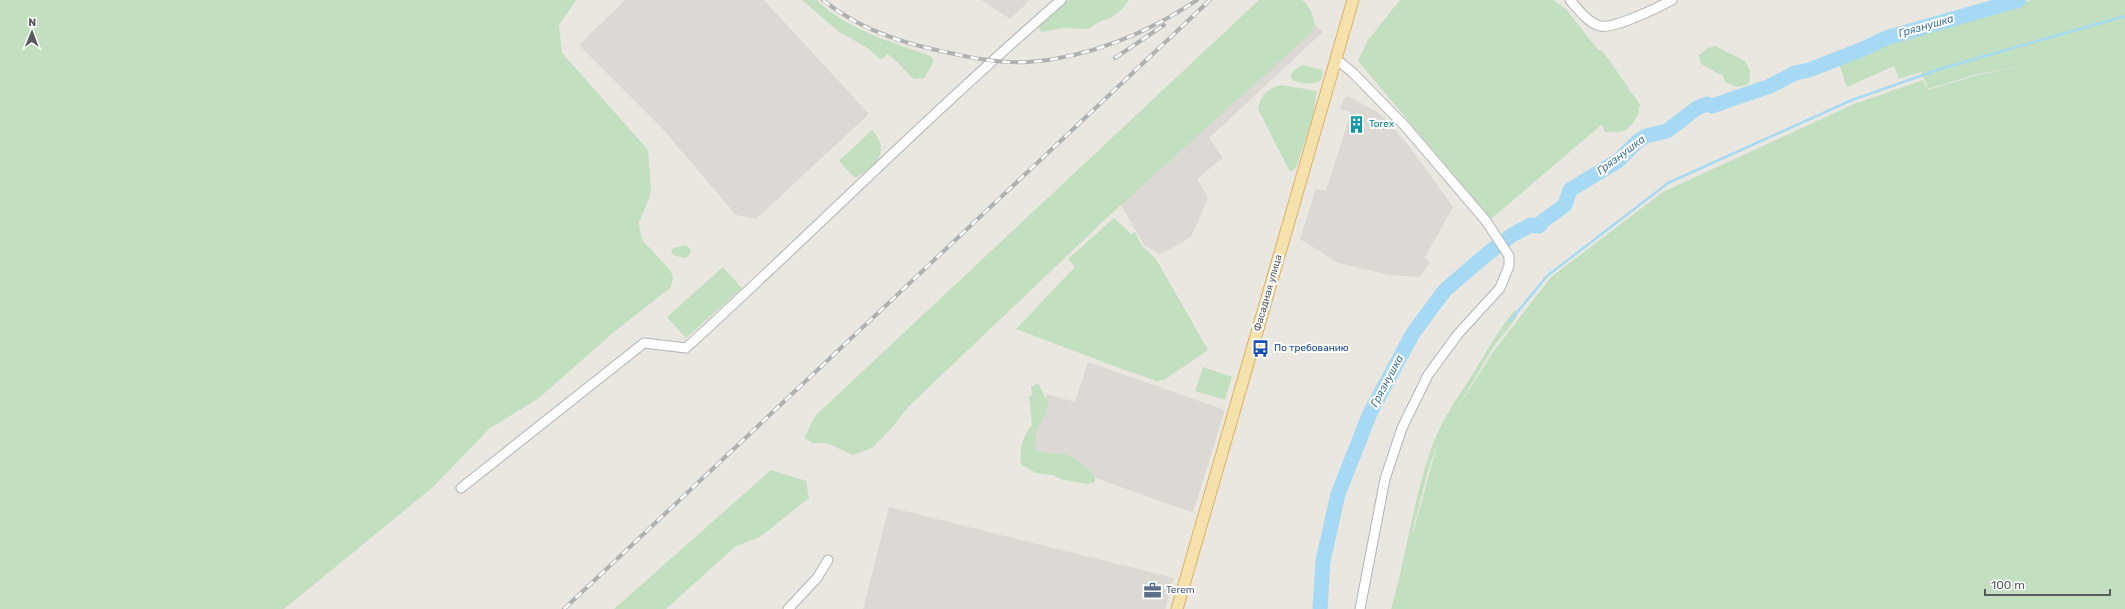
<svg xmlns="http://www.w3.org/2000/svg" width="2125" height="609" font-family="Rubik,sans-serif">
	<rect width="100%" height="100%" fill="#eae7e0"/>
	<path fill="#dcd9d5" d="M625,0H764L869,114L756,219L736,215L661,127L579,45Z
		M981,0H1030L1010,19Z
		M1310,19L1323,32L1209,138L1223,158L1197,179L1208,198L1191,237L1160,255L1144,245L1116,197Z
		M1348,96L1382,115L1409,146L1453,207L1425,257L1430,263L1419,277L1390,275L1338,263L1300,239L1316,189L1326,191L1351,112L1340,109L1343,100Z
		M1088,362L1225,410L1193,513L1096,478L1029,445L1047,394L1075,402Z
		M889,507L1174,578L1165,609H863Z"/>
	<path fill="#c2dfbf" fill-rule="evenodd" d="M0,0H576L559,25L562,53L648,150L651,188L649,199L639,222L640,231L643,241L670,270L673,277L671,287L614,332L539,398L489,429L433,487L284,609H0Z
		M802,0H817C845,29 894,43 931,56L934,61L924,78L914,79C904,71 898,60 887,54L884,58L880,59L869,49L838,31Z
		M1068,0H1129L1121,10L1111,18L1099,22L1088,29L1061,28L1044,32L1039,30C1038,18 1060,7 1068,0Z
		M1259,0H1302C1311,8 1317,19 1312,32L1111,214L909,406L890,430L872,448L853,455L827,443H813L804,438L815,416Z
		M1400,0H1553L1566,9L1598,50H1601C1616,67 1627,88 1641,106L1638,108L1639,112C1630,131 1626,133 1605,132L1602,125L1600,126L1491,219L1358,61L1368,40Z
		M2031,0H2125V609H1391C1406,558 1412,506 1429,455C1438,426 1455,401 1472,375C1486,353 1498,330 1515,310L1518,313L1514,321L1494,346L1453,415L1493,352L1551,277L1663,192L1854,104L1923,80L1928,90L1974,76L2030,64L1974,75L1928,89L1921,72L1899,79L1894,66L1847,87L1838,61L1919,33ZM1437,445L1413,533L1412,534L1428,470Z
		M1715,46L1745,61L1750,71L1749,84L1737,87L1725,82L1723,76L1701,64L1699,55L1708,48Z
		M1303,65L1322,70C1327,88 1302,84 1292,80L1291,76L1293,71Z
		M1281,85L1317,91L1314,113L1296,168L1290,172L1258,109C1260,95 1269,88 1281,85Z
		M872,130C892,152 875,167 855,178L839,161Z
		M1114,218L1131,234L1135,232L1142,246L1156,259L1208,350L1164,380L1157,381L1122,369L1016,329L1075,267L1068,259Z
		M686,245L691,250L689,256L685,258L673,255L671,251L673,248Z
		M723,267L742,288L686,338L667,317Z
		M1203,367L1232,377L1225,400L1195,391Z
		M1038,383L1048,403L1046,414L1036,431L1035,448C1046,457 1060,450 1072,457C1080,461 1088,470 1095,476V482L1088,484L1060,479L1053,475L1036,473L1022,465C1018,452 1023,435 1032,425L1029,397L1032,395L1031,387Z
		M771,470L806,481L809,498L760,537L736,546L666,609H614Z"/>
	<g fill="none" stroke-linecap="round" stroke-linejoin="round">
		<path stroke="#a6daf4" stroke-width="2.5" d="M1510,321L1547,276L1668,183L1852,100L1943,68L2125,16"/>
		<path stroke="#a6daf4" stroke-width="15" d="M1320,609L1323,561L1338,494L1370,413L1413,333L1445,290L1487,254L1512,235L1531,225L1539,226L1543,221L1565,205L1570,190L1619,160L1638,141L1646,136L1667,131L1697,108L1707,104L1712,106L1770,86L1795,73L1809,70L1863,49L1886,38L2019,0"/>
		<defs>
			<path id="minor" d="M1570,0C1578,9 1588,23 1600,26C1615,29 1659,7 1672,0
				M1336,59L1352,72L1405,126L1486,221L1509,256V266L1500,288L1458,334L1428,375L1402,428L1385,479L1360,609
				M461,488L644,343L686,348C812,233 932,112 1061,0
				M788,609L817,578L828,560"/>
			<path id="major" d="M1177,609L1353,0"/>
		</defs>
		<use href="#minor" stroke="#b1b3b6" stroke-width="11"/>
		<use href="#major" stroke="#e0b164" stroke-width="13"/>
		<use href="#minor" stroke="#fff" stroke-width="9"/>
		<use href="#major" stroke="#f5e1ab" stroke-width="11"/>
		<defs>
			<path id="rail" d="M823,0C855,26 892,40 932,49C963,56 996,64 1028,62C1088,58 1148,33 1197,0
				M1115,58L1164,25
				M564,609L1210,0"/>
		</defs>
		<use href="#rail" stroke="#afb0b0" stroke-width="4"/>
		<use href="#rail" stroke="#fff" stroke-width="2.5" stroke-dasharray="8" stroke-linecap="butt"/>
	</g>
	<defs>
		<symbol id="building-bare" viewBox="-9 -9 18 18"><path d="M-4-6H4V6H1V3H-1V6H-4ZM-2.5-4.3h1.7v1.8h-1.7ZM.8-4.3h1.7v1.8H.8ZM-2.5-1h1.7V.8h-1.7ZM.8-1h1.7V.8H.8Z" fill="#0f9aa8" stroke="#fff" stroke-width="2.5" paint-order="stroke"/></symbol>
		<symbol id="bus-bare" viewBox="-9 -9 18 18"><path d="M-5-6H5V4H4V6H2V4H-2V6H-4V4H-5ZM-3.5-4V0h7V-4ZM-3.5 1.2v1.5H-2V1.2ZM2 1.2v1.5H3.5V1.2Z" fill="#1a4fb4" stroke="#fff" stroke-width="2.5" paint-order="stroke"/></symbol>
		<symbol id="office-bare" viewBox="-9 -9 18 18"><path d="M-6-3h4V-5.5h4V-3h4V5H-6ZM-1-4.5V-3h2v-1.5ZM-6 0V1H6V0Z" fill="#5c6f8a" stroke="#fff" stroke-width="2.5" paint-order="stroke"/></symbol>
	</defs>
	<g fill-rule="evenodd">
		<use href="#building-bare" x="1344" y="112" width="25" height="25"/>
		<use href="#bus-bare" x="1248" y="336" width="25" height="25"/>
		<use href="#office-bare" x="1140" y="578" width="25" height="25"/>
	</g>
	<g text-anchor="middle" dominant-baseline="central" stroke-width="4" stroke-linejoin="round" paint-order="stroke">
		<g font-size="10" fill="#0d838f" stroke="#fff" text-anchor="start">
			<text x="1369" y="124">Torex</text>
		</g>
		<g font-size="10" fill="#595c5f" stroke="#fff">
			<text transform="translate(1268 293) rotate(-74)">Фасадная улица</text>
		</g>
		<g font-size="10" fill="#164399" stroke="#fff" text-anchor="start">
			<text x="1274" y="348">По требованию</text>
		</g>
		<g font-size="10" fill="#4e5e75" stroke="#fff" text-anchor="start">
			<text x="1166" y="590">Terem</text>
		</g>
		<g font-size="11" font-style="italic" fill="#44779b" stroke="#fff">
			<text transform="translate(1926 26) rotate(-16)">Грязнушка</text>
			<text transform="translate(1621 155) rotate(-37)">Грязнушка</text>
			<text transform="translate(1387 381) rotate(-62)">Грязнушка</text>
		</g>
	</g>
	<g transform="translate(32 32) rotate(1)" stroke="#ffffff" stroke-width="3" paint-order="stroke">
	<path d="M0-3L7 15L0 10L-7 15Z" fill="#595c5f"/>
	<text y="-6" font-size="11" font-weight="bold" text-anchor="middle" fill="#595c5f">N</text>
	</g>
	<path d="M1985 589v6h125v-6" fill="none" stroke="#595c5f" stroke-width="2"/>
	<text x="1991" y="589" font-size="12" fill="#595c5f" stroke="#ffffff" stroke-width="3" paint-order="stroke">100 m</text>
</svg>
